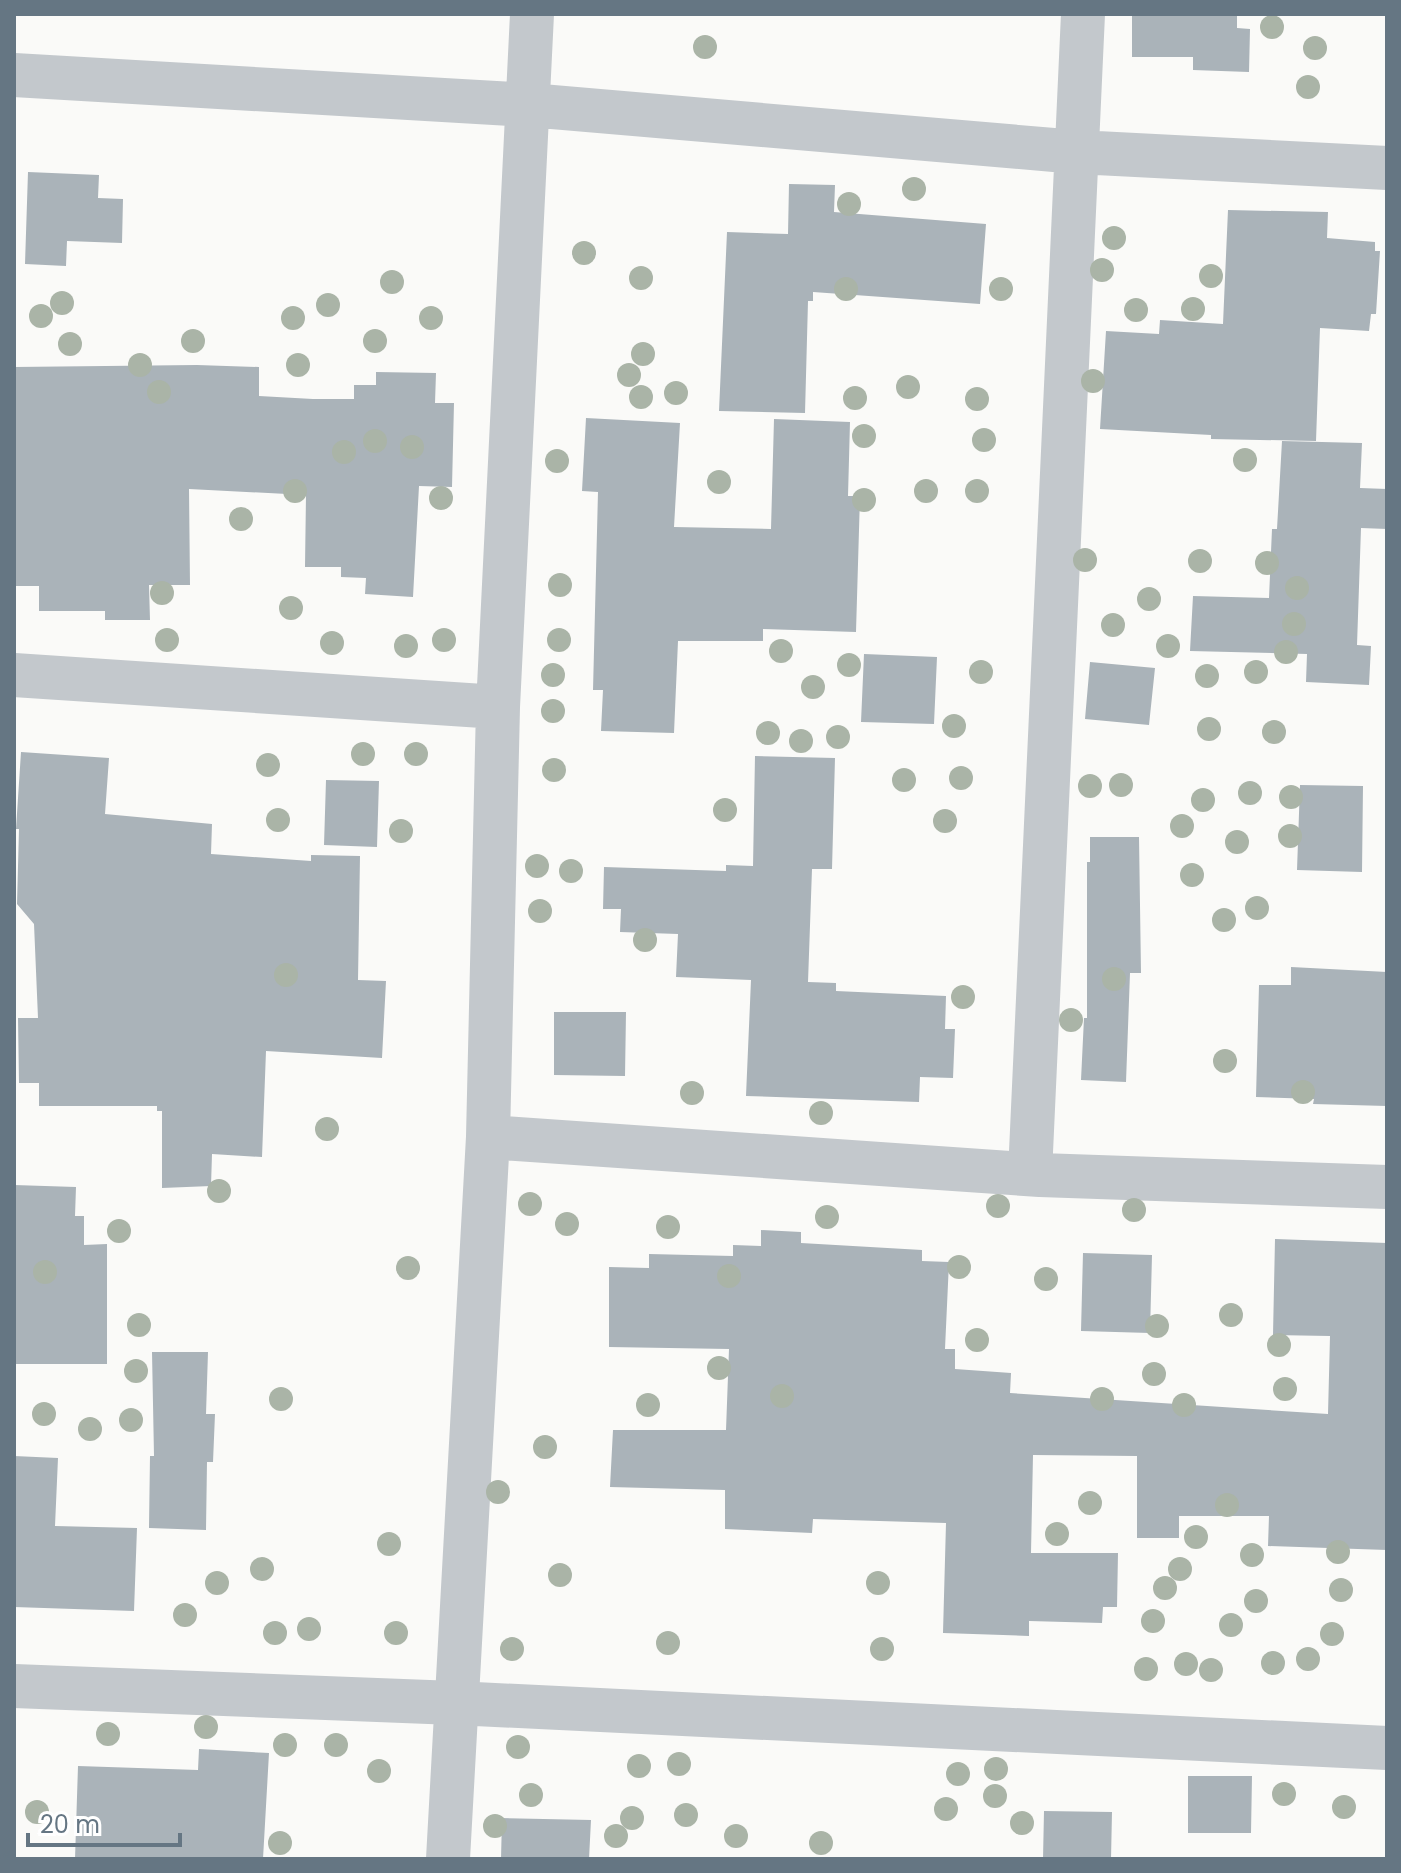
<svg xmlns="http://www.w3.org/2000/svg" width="1401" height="1873" font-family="Poppins,sans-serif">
	<rect width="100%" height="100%" fill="#fafaf8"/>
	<path fill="#aab3b9" d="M1132,14H1237V28L1250,29L1249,72L1193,70V57H1132Z
		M28,172L99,175L98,198L123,199L122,243L67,241L66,266L25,264Z
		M789,184L835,185L834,212L986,224L980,304L813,292V301H808L805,413L719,411L727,232L788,234Z
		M1228,210L1328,212L1327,238L1375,242V251H1380L1376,314H1371L1369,331L1320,328L1316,441L1211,439V435L1100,429L1106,331L1159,334L1160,320L1223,324Z
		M197,365L259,367V396L313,399H354V385H376V372L436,373L435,403H454L452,487L419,486L413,597L365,594L366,578L341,577V567H305L306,495L189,489L190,585H149L150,620H105V611H39V586H14V367Z
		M586,418L680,423L674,527L771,529L774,419L850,422L848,496H860L856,632L763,629V641H678L674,733L601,731L603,690H593L598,492L582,491Z
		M1282,441L1362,443L1360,488L1387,489V529L1361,528L1357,645L1371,646L1369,685L1306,682L1307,654L1190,651L1193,596L1269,598L1272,529H1277Z
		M864,654L937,657L934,724L861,722Z
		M1090,662L1155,668L1149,725L1085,719Z
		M21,752L109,758L105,814L212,824L211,854L311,861V855L360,856L358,980L386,981L382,1058L266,1051L262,1157L212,1154L211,1186L162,1188V1111H157V1106H39V1083H19L18,1018H38L34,924L17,904L19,829H16Z
		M755,756L835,758L832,869H812L808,982L836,983V991L946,996L945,1029H955L953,1078L920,1077L919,1102L746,1096L751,980L676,977L678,934L620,932L621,909H603L604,867L726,871V865L753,866Z
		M326,780L379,781L377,847L324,845Z
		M1300,785L1363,786L1362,872L1297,870Z
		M1090,837H1139L1141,973H1130L1126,1082L1081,1080L1084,1018H1087V862H1090Z
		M1291,967L1387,972V1106L1313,1104L1314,1099L1256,1097L1259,985H1291Z
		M554,1012H626L625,1076L554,1075Z
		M14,1185L76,1187L75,1216H84V1245L107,1244V1364H14Z
		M761,1230L801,1232V1243L922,1250V1261L949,1262L945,1349H955V1369L1011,1373L1010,1393L1328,1414L1330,1336L1273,1335L1275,1239L1387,1243V1550L1268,1546L1269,1516H1179V1538H1137V1456L1033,1455L1031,1553H1118L1117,1607H1103L1102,1623L1029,1621V1636L943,1633L946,1523L813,1519L812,1533L725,1529V1490L610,1487L613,1430H726L729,1349L609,1347V1267L649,1268V1254L733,1256V1245L761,1246Z
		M1083,1253L1152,1255L1150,1333L1081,1331Z
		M152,1352H208L206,1414H215L213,1462H207L206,1530L149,1528L150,1456H154Z
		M14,1456L58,1458L55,1526L137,1528L134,1611L14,1607Z
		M199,1749L269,1753L263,1859H75L78,1766L198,1770Z
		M1188,1776H1252L1251,1833H1188Z
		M1044,1811L1112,1812L1111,1859H1043Z
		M502,1818L591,1820L589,1859H501Z"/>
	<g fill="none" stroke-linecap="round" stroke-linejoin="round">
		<path stroke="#c3c8cc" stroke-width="44" d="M14,75L529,105L1077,152L1387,168
			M14,675L498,707
			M488,1137L1040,1175L1387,1187
			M1030,1174L1083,14
			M14,1686L455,1703L1387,1748
			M448,1859L488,1137L498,707L532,14"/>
	</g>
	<g fill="#aab4a7">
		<circle cx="1272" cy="27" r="12"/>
		<circle cx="705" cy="47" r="12"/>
		<circle cx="1315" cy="48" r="12"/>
		<circle cx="1308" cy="87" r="12"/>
		<circle cx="914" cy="189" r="12"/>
		<circle cx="849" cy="204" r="12"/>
		<circle cx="1114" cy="238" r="12"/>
		<circle cx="584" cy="253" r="12"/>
		<circle cx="1102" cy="270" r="12"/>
		<circle cx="1211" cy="276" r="12"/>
		<circle cx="641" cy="278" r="12"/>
		<circle cx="392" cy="282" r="12"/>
		<circle cx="846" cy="289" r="12"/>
		<circle cx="1001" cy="289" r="12"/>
		<circle cx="62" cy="303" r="12"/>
		<circle cx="328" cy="305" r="12"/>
		<circle cx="1193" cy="309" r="12"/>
		<circle cx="1136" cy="310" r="12"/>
		<circle cx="41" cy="316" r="12"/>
		<circle cx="293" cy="318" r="12"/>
		<circle cx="431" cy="318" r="12"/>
		<circle cx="193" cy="341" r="12"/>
		<circle cx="375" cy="341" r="12"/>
		<circle cx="70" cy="344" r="12"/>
		<circle cx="643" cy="354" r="12"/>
		<circle cx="140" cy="365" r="12"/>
		<circle cx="298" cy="365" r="12"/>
		<circle cx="629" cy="375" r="12"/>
		<circle cx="1093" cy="381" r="12"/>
		<circle cx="908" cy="387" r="12"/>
		<circle cx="159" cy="392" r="12"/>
		<circle cx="676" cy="393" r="12"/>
		<circle cx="641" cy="397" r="12"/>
		<circle cx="855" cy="398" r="12"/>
		<circle cx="977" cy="399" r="12"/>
		<circle cx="864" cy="436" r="12"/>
		<circle cx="984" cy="440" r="12"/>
		<circle cx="375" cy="441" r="12"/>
		<circle cx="412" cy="447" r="12"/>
		<circle cx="344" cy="452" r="12"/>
		<circle cx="1245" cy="460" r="12"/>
		<circle cx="557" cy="461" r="12"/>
		<circle cx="719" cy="482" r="12"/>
		<circle cx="295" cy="491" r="12"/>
		<circle cx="926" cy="491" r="12"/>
		<circle cx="977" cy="491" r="12"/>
		<circle cx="441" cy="498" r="12"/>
		<circle cx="864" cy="500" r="12"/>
		<circle cx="241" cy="519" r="12"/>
		<circle cx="1085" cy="560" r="12"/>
		<circle cx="1200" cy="561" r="12"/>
		<circle cx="1267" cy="563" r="12"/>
		<circle cx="560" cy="585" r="12"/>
		<circle cx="1297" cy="588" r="12"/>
		<circle cx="162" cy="593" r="12"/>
		<circle cx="1149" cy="599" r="12"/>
		<circle cx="291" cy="608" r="12"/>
		<circle cx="1294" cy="624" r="12"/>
		<circle cx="1113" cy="625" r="12"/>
		<circle cx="167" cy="640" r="12"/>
		<circle cx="444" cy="640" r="12"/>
		<circle cx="559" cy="640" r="12"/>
		<circle cx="332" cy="643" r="12"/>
		<circle cx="406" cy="646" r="12"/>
		<circle cx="1168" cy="646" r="12"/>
		<circle cx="781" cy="651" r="12"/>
		<circle cx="1286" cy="652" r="12"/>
		<circle cx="849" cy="665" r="12"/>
		<circle cx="981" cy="672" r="12"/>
		<circle cx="1256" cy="672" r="12"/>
		<circle cx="553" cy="675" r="12"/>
		<circle cx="1207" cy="676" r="12"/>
		<circle cx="813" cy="687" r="12"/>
		<circle cx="553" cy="711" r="12"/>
		<circle cx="954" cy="726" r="12"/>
		<circle cx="1209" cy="729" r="12"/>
		<circle cx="1274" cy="732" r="12"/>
		<circle cx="768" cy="733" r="12"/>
		<circle cx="838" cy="737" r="12"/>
		<circle cx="801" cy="741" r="12"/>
		<circle cx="363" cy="754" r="12"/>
		<circle cx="416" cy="754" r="12"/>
		<circle cx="268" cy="765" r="12"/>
		<circle cx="554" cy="770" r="12"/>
		<circle cx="961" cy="778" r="12"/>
		<circle cx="904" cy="780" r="12"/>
		<circle cx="1121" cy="785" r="12"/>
		<circle cx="1090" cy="786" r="12"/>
		<circle cx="1250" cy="793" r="12"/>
		<circle cx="1291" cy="797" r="12"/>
		<circle cx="1203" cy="800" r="12"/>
		<circle cx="725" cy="810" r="12"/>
		<circle cx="278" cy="820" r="12"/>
		<circle cx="945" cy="821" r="12"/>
		<circle cx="1182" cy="826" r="12"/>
		<circle cx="401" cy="831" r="12"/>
		<circle cx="1290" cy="836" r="12"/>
		<circle cx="1237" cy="842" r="12"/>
		<circle cx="537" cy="866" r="12"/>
		<circle cx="571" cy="871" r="12"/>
		<circle cx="1192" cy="875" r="12"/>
		<circle cx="1257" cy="908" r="12"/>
		<circle cx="540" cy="911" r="12"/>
		<circle cx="1224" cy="920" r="12"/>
		<circle cx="645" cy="940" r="12"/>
		<circle cx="286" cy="975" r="12"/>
		<circle cx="1114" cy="979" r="12"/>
		<circle cx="963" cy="997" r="12"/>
		<circle cx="1071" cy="1020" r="12"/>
		<circle cx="1225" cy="1061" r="12"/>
		<circle cx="1303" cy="1092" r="12"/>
		<circle cx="692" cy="1093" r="12"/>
		<circle cx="821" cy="1113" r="12"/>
		<circle cx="327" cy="1129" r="12"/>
		<circle cx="219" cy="1191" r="12"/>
		<circle cx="530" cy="1204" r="12"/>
		<circle cx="998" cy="1206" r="12"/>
		<circle cx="1134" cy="1210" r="12"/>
		<circle cx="827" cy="1217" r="12"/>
		<circle cx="567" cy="1224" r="12"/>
		<circle cx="668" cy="1227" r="12"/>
		<circle cx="119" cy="1231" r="12"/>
		<circle cx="959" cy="1267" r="12"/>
		<circle cx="408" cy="1268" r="12"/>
		<circle cx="45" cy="1272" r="12"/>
		<circle cx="729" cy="1276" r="12"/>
		<circle cx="1046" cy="1279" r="12"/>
		<circle cx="1231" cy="1315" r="12"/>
		<circle cx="139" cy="1325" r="12"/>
		<circle cx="1157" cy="1326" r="12"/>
		<circle cx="977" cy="1340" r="12"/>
		<circle cx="1279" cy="1345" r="12"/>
		<circle cx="719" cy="1368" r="12"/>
		<circle cx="136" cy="1371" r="12"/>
		<circle cx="1154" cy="1374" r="12"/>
		<circle cx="1285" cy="1389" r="12"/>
		<circle cx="782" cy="1396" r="12"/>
		<circle cx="281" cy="1399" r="12"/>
		<circle cx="1102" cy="1399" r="12"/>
		<circle cx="648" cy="1405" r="12"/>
		<circle cx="1184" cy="1405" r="12"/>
		<circle cx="44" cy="1414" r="12"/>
		<circle cx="131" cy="1420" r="12"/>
		<circle cx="90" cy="1429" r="12"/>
		<circle cx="545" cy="1447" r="12"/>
		<circle cx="498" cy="1492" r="12"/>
		<circle cx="1090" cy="1503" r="12"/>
		<circle cx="1227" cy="1505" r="12"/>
		<circle cx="1057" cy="1534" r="12"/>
		<circle cx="1196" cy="1537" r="12"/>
		<circle cx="389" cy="1544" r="12"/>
		<circle cx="1338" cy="1552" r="12"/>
		<circle cx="1252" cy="1555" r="12"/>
		<circle cx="262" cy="1569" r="12"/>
		<circle cx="1180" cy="1569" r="12"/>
		<circle cx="560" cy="1575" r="12"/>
		<circle cx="217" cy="1583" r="12"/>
		<circle cx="878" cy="1583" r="12"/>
		<circle cx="1165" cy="1588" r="12"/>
		<circle cx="1341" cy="1590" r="12"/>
		<circle cx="1256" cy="1601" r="12"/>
		<circle cx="185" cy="1615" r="12"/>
		<circle cx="1153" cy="1621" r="12"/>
		<circle cx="1231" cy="1625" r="12"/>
		<circle cx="309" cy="1629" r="12"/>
		<circle cx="275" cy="1633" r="12"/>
		<circle cx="396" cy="1633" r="12"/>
		<circle cx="1332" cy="1634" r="12"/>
		<circle cx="668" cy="1643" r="12"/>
		<circle cx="512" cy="1649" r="12"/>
		<circle cx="882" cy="1649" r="12"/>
		<circle cx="1308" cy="1659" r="12"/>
		<circle cx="1273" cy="1663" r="12"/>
		<circle cx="1186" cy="1664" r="12"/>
		<circle cx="1146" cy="1669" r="12"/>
		<circle cx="1211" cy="1670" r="12"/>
		<circle cx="206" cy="1727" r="12"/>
		<circle cx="108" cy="1734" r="12"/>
		<circle cx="285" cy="1745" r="12"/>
		<circle cx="336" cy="1745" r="12"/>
		<circle cx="518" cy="1747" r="12"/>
		<circle cx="679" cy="1764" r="12"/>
		<circle cx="639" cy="1766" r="12"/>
		<circle cx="996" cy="1769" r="12"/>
		<circle cx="379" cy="1771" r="12"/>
		<circle cx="958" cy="1774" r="12"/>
		<circle cx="1284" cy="1794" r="12"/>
		<circle cx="531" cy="1795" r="12"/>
		<circle cx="995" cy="1796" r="12"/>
		<circle cx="1344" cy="1807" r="12"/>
		<circle cx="946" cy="1809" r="12"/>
		<circle cx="37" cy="1812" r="12"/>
		<circle cx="686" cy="1815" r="12"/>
		<circle cx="632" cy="1818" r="12"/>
		<circle cx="1022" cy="1823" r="12"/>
		<circle cx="495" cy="1826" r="12"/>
		<circle cx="616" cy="1836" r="12"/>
		<circle cx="736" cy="1836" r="12"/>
		<circle cx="280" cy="1843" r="12"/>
		<circle cx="821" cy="1843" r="12"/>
	</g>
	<rect width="1401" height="1873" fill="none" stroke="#657683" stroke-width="32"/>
	<path d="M28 1833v12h152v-12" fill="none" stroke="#657683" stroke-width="4"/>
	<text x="40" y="1833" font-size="24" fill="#657683" stroke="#ffffff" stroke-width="6" paint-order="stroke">20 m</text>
</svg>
